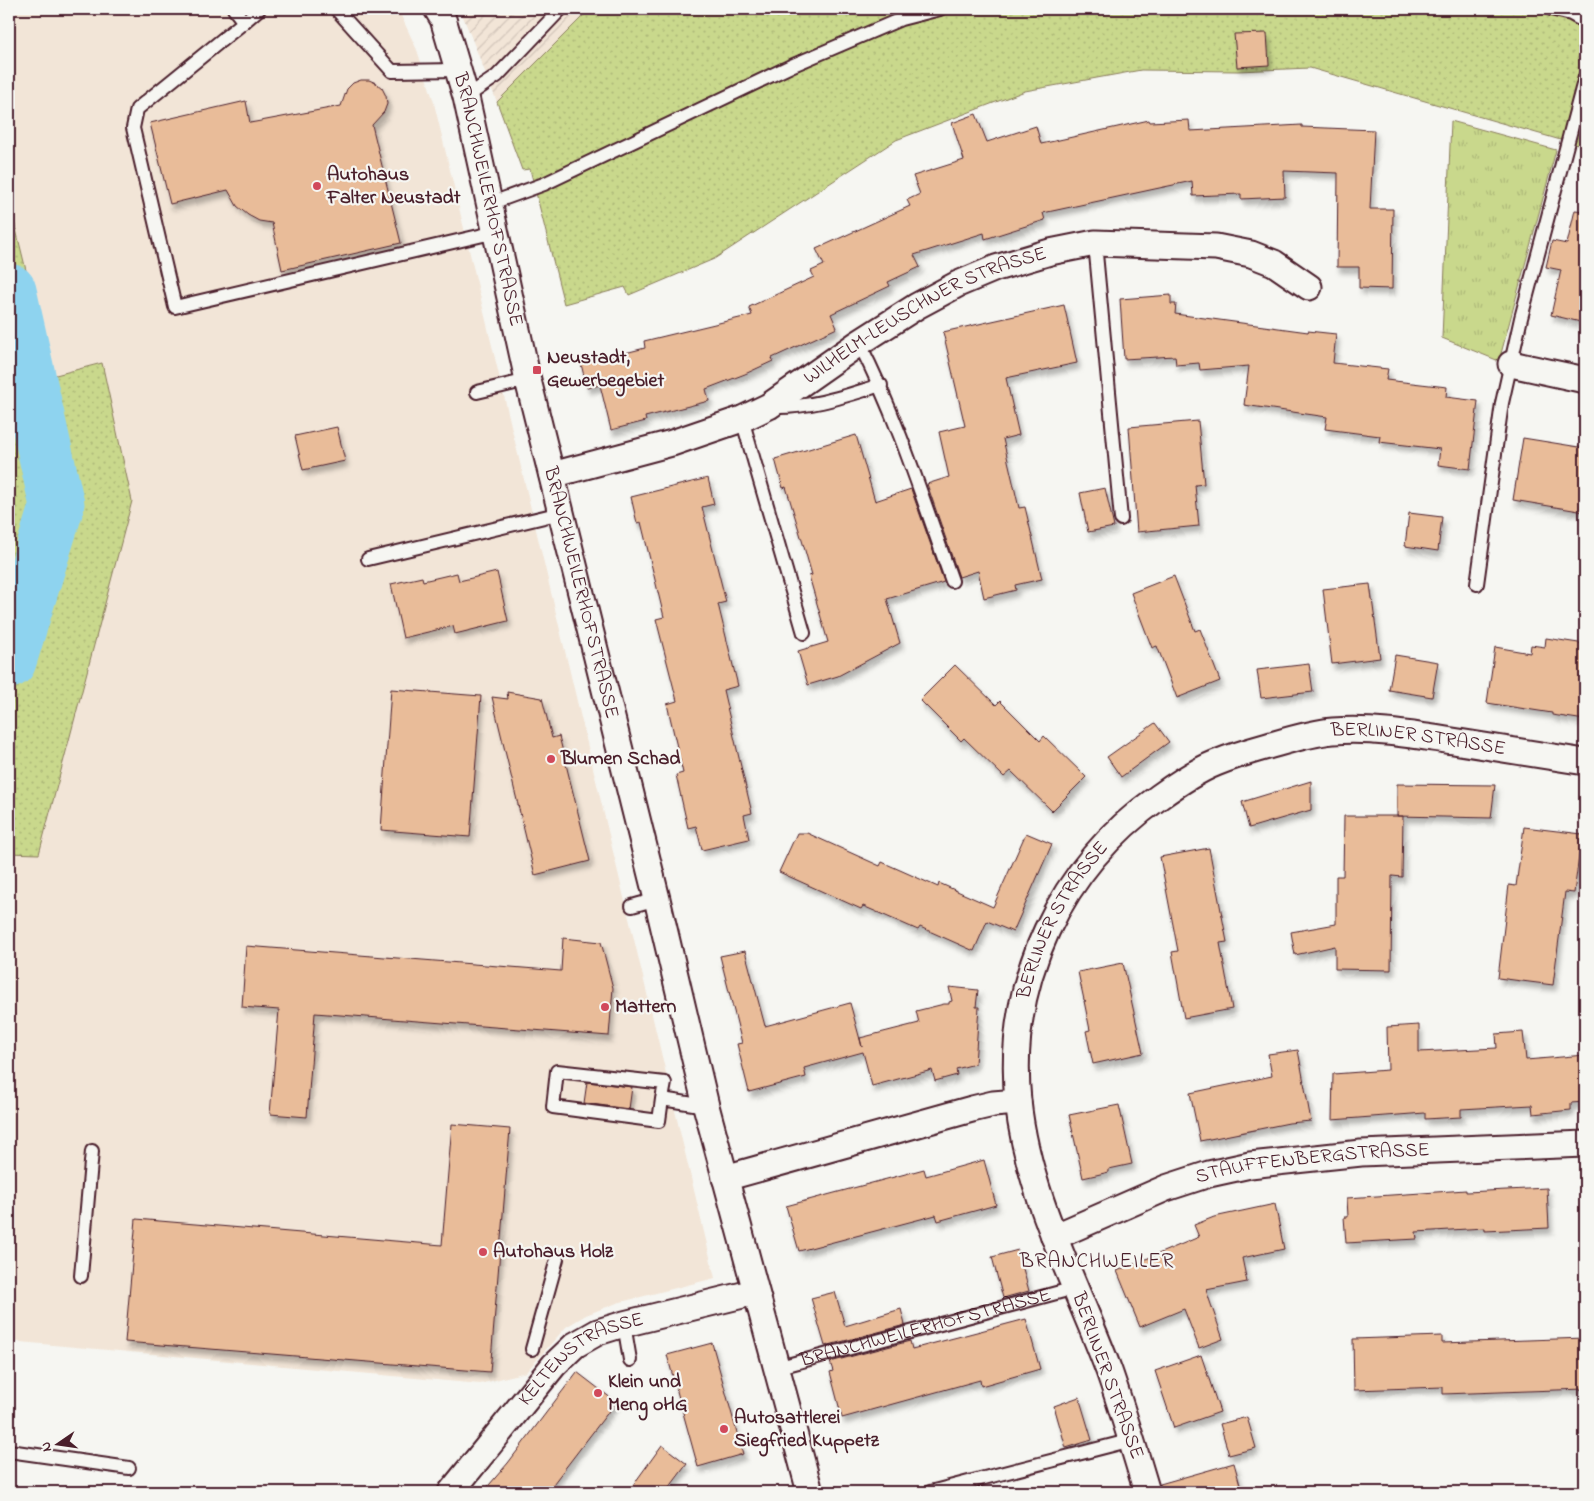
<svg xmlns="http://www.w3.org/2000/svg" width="1594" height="1501" font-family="'Indie Flower',sans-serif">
	<defs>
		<pattern id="industrial-furrows" width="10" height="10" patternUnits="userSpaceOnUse" patternTransform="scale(1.25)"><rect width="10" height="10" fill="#f2e5d7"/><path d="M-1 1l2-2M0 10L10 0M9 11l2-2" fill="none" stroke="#d1c4b9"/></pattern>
		<pattern id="grass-dots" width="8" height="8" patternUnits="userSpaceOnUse" patternTransform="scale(1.25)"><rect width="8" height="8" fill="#c9d88c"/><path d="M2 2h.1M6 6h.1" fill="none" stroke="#aeb979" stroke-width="1.8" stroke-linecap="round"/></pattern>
		<pattern id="park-tufts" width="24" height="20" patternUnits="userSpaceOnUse" patternTransform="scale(1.25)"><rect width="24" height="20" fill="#c9d88c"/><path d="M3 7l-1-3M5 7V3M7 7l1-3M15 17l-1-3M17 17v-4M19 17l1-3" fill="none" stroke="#aeb979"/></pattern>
		<filter id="shadow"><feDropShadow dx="3" dy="5.5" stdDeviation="2.5" flood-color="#0004"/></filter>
	</defs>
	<rect width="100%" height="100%" fill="#f6f6f2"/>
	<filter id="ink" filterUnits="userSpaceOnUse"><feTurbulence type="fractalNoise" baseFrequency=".02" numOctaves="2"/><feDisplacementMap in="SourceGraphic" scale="10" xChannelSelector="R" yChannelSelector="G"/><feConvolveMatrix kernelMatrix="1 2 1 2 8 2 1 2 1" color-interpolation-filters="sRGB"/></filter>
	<g filter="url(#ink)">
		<path fill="#f2e5d7" d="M9,9H398L417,50L433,99L715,1278L617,1303L586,1315L566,1327L526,1372L480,1384L9,1341V853H39L101,363L52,377L9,201Z"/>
		<path fill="url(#industrial-furrows)" d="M460,9H590L497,102Z"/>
		<path fill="url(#grass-dots)" stroke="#8a7c5c" d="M590,9H1585V147L1310,68L1238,71L1141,70L1025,91L896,140L714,259L629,295L625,287L564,304L530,169L522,170L497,102Z
			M9,201L52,376L102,363L132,501L39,854L9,853Z"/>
		<path fill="url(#park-tufts)" stroke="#8a7c5c" d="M1451,121L1556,150L1499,361L1442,338Z"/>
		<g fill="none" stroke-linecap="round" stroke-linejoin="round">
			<path stroke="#8ed3ef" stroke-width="55" d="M9,291L57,505L9,661"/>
		</g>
		<path fill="#e9bc99" stroke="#4a1f2b" filter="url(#shadow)" d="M1267,33L1269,65L1237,67L1234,34Z
			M361,80H369L376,83L382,88L386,96L387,104L384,112L372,125L401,243L282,270L272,223L259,221L248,215L237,206L228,190L170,204L150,123L246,101L250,123L325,109L341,106L347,89L353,83Z
			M976,114L987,142L1036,126L1041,144L1149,120L1150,122L1189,120L1190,131L1302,125V127L1374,130L1370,209H1393L1392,289L1359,288V267H1337L1338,173L1284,171L1285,197L1241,199V194L1193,196L1192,181L1043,213L1045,220L985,239L984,233L914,255L920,267L888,282L890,286L831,314L837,328L772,358L773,361L745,374L706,389L709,401L645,417L646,421L611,430L600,385L587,388L581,364L645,348L644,341L752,315L749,307L814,277L811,271L824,265L816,249L910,206L907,200L920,194L913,176L964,160L952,123Z
			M1575,210L1585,211V323L1551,315L1561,270L1546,267L1552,241L1567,244Z
			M1171,295V304H1176L1175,314L1308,332V331L1336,334L1333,363L1388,369L1386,380L1447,387L1446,397L1478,401L1470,469L1438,465L1440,449L1379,442L1380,436L1325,429L1327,417L1244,405L1249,366L1200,370L1199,363L1176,365L1175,356L1124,359L1120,299Z
			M1064,305L1077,363L1006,378L1019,435L1003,439L1019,508L1025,507L1042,579L1015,585L1016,590L984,598L978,571L959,577L927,484L949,477L939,432L965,426L943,332Z
			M1198,421L1204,484L1195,485L1199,526L1137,532L1129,427Z
			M337,427L345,461L303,470L295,436Z
			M856,435L875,501L911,489L944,582L887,599L900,643L838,676L808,685L798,651L828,642L809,576L812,575L804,547L786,487L783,488L775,459Z
			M1523,438L1585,448V512L1513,500Z
			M708,478L714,504L702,507L726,602L718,604L738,686L723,690L752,813L744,815L749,839L702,850L696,826L688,828L676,775L683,773L667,704L677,701L656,619L664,617L641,522L637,523L631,497Z
			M1105,488L1114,527L1088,532L1080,493Z
			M1409,513L1442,517L1438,551L1405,546Z
			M497,572L508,621L455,634L453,626L403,638L391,584L422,577L423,581L457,573L459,581Z
			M1174,576L1195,631L1200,629L1220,681L1177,698L1157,646L1152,648L1131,593Z
			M1370,584L1380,658L1332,664L1323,589Z
			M1546,638L1585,644V720L1552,715V713L1487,703L1495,647L1530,653L1531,645L1545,647Z
			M1395,655L1438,662L1432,697L1389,690Z
			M1309,664L1313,692L1261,698L1257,670Z
			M955,665L996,705L1000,701L1040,741L1044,736L1086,777L1052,811L1011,771L1004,777L964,738L961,741L920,700Z
			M391,689L481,696L470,837L381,830Z
			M507,692L542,698L552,738L559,736L590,861L535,875L492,697L508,699Z
			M1155,723L1169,742L1121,777L1107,757Z
			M1311,781V810L1249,828L1242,802Z
			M1397,784L1495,785L1491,818L1397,816Z
			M1344,816H1403L1402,877L1392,876L1391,970L1335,969V946L1295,955L1291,932L1336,924V876H1343Z
			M1524,827L1582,834L1574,893L1565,892L1553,985L1498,978L1509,885L1516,886Z
			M797,833H807L880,866L882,862L938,887L939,883L993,907L1026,833L1052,844L1013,932L987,921L974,951L920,927L918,930L863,906L861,909L779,872Z
			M1209,848L1227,942L1220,943L1232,1009L1184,1018L1172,952L1178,951L1160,857Z
			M563,938L601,942L613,988L609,1036L315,1013L307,1117L270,1114L279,1010L242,1007L246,946L561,971Z
			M745,951L765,1026L850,1003L862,1047L860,1038L919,1023L916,1011L944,1004H949V1002L952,1001L949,987L978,990L976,1007H979L975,1064L956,1069L957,1075L935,1081L932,1070L872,1086L863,1052L804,1068L806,1077L749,1092L737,1044L742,1043L720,956Z
			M1123,963L1143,1053L1093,1064L1086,1031L1090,1030L1084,1001H1086L1084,1000L1078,972Z
			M1419,1025V1052L1497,1048L1496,1034L1523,1032L1526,1060L1585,1055V1102L1571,1103V1110L1533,1114L1532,1105L1461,1109V1117L1425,1119V1113L1332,1120L1333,1074L1388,1070L1387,1027Z
			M1298,1050L1311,1121L1289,1123L1200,1141L1190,1093L1272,1076L1268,1054Z
			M587,1082L632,1087L629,1109L584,1103Z
			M1119,1105L1132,1164L1109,1169V1172L1083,1178L1069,1115Z
			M452,1124L510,1129L490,1372L125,1342L136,1219L442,1245Z
			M984,1160L996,1205L938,1221L936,1215L799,1251L786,1206L924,1169L926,1176Z
			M1547,1188L1549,1228L1485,1231V1228L1416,1232L1417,1239L1346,1243L1344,1217H1348L1347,1198L1466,1190V1192Z
			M1275,1204L1284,1249L1242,1258L1247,1282L1206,1290L1223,1339L1199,1348L1184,1309L1140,1327L1117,1271L1199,1237L1194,1225L1214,1217Z
			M1018,1250L1029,1291L1003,1298L992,1257Z
			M835,1292L845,1326L901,1309L905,1325L825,1346L811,1298Z
			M1026,1319L1040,1369L981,1386L980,1380L842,1418L830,1372L833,1371L830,1362L910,1341L912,1349Z
			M1442,1336V1343L1585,1338V1389L1443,1394V1387L1354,1390L1353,1339Z
			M712,1343L743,1454L698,1467L667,1355Z
			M1201,1355L1220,1412L1174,1428L1155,1371Z
			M577,1372L616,1402L547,1492H483L508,1463Z
			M1079,1397L1092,1440L1066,1448L1054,1406Z
			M1247,1417L1256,1448L1229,1455L1220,1424Z
			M662,1445L687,1464L666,1492H628Z
			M1234,1463L1242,1492H1161L1160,1484Z"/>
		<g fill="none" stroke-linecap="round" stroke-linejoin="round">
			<defs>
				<g id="lane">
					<path d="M234,9L244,22"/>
					<path d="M259,9L244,22L137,109L133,128L175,307L496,232"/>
					<path d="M336,9L392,71L459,70"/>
					<path d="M1551,9L1571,14L1585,22"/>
					<path d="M466,97L497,76L561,9"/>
					<path d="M489,204L544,184L791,66L901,19L940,9"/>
					<path d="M1095,243L1121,519"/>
					<path d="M859,343C898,419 923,500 952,581"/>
					<path d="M477,392L528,380"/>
					<path d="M774,407C811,408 845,396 881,385"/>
					<path d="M742,419L804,633"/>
					<path d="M368,559L561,513"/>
					<path d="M1477,584L1502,403L1521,318L1585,77"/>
					<path d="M632,906L657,899"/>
					<path d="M662,1099L665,1083L557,1071L553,1107L659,1121L662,1099L706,1106"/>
					<path d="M81,1276L92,1151"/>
					<path d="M624,1324L630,1360"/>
					<path d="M532,1349L557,1259"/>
					<path id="s1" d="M776,1368L1075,1288"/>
					<path d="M9,1451L129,1468"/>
					<path d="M930,1492L1132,1440"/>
				</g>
				<g id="street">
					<path id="s2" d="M437,9L443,19L466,97L528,380L657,899L706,1106L810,1492"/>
					<path d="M1511,364L1585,380"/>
					<path id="s3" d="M552,475L672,443L742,419L769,406L859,343L917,306L958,284L996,268L1050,252L1095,243L1216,247L1251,254L1274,263L1309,287"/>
					<path d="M725,1178L972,1109L993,1104L1018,1102"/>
					<path id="s4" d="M1054,1237L1166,1188L1209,1174L1250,1165L1361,1153L1585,1144"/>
					<path id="s5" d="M451,1492L554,1365L575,1345L598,1332L624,1324L755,1292"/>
					<path id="s6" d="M1147,1492C1135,1452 1123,1411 1109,1371C1076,1282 1028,1197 1018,1101C1006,981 1060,867 1159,797C1177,784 1196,771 1216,763C1233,756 1250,751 1268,746C1289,740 1311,733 1333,731C1373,728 1414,735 1453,741C1497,748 1541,755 1585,762"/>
				</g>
			</defs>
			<use href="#lane" stroke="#4a1f2b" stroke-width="16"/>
			<use href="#street" stroke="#4a1f2b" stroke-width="29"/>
			<use href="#lane" stroke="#f6f6f2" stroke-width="12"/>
			<use href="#street" stroke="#f6f6f2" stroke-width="25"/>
		</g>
	</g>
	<g fill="#d1495b" stroke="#f6f6f2" stroke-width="2">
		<circle cx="317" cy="186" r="5"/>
		<rect x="532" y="365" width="10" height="10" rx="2.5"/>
		<circle cx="551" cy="759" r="5"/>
		<circle cx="605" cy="1007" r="5"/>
		<circle cx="483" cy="1252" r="5"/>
		<circle cx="598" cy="1393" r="5"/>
		<circle cx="724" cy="1429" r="5"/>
	</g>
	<g text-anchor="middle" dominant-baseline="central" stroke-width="4.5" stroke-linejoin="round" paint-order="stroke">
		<g font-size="20" font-weight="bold" fill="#4a1f2b" stroke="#f6f6f2" text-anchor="start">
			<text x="327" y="175">Autohaus<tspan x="327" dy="23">Falter Neustadt</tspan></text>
			<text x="547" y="358">Neustadt,<tspan x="547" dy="23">Gewerbegebiet</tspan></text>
			<text x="561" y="759">Blumen Schad</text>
			<text x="615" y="1007">Mattern</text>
			<text x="493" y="1252">Autohaus Holz</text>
			<text x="608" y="1382">Klein und<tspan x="608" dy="23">Meng oHG</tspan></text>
			<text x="734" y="1418">Autosattlerei<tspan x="734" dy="23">Siegfried Kuppetz</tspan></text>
		</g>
		<g font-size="20" fill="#4a1f2b" stroke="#f6f6f2">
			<text stroke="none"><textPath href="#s2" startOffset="198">BRANCHWEILERHOFSTRASSE</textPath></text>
			<text stroke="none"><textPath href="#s3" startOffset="410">WILHELM-LEUSCHNER STRASSE</textPath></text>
			<text stroke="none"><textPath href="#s2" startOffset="602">BRANCHWEILERHOFSTRASSE</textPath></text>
			<text stroke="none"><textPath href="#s6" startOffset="1038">BERLINER STRASSE</textPath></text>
			<text stroke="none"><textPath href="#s6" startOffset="604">BERLINER STRASSE</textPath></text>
			<text stroke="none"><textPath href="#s4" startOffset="272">STAUFFENBERGSTRASSE</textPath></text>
			<text stroke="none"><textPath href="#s1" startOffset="155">BRANCHWEILERHOFSTRASSE</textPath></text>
			<text stroke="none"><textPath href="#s5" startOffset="190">KELTENSTRASSE</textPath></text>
			<text transform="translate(1107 1376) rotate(70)">BERLINER STRASSE</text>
		</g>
		<g font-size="21" letter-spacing="1" fill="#4a1f2b" stroke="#f6f6f2">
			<text x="1097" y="1262">BRANCHWEILER</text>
		</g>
	</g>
	<rect width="1594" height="1501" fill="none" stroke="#f6f6f2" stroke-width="30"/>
	<rect x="15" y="15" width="1564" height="1471" fill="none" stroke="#4a1f2b" stroke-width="2" filter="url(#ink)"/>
	<g transform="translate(58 1444) rotate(257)" stroke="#f6f6f2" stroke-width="4" paint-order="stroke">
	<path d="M0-4L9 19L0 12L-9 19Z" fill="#4a1f2b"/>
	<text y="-8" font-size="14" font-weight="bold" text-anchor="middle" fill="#4a1f2b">N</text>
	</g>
</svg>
